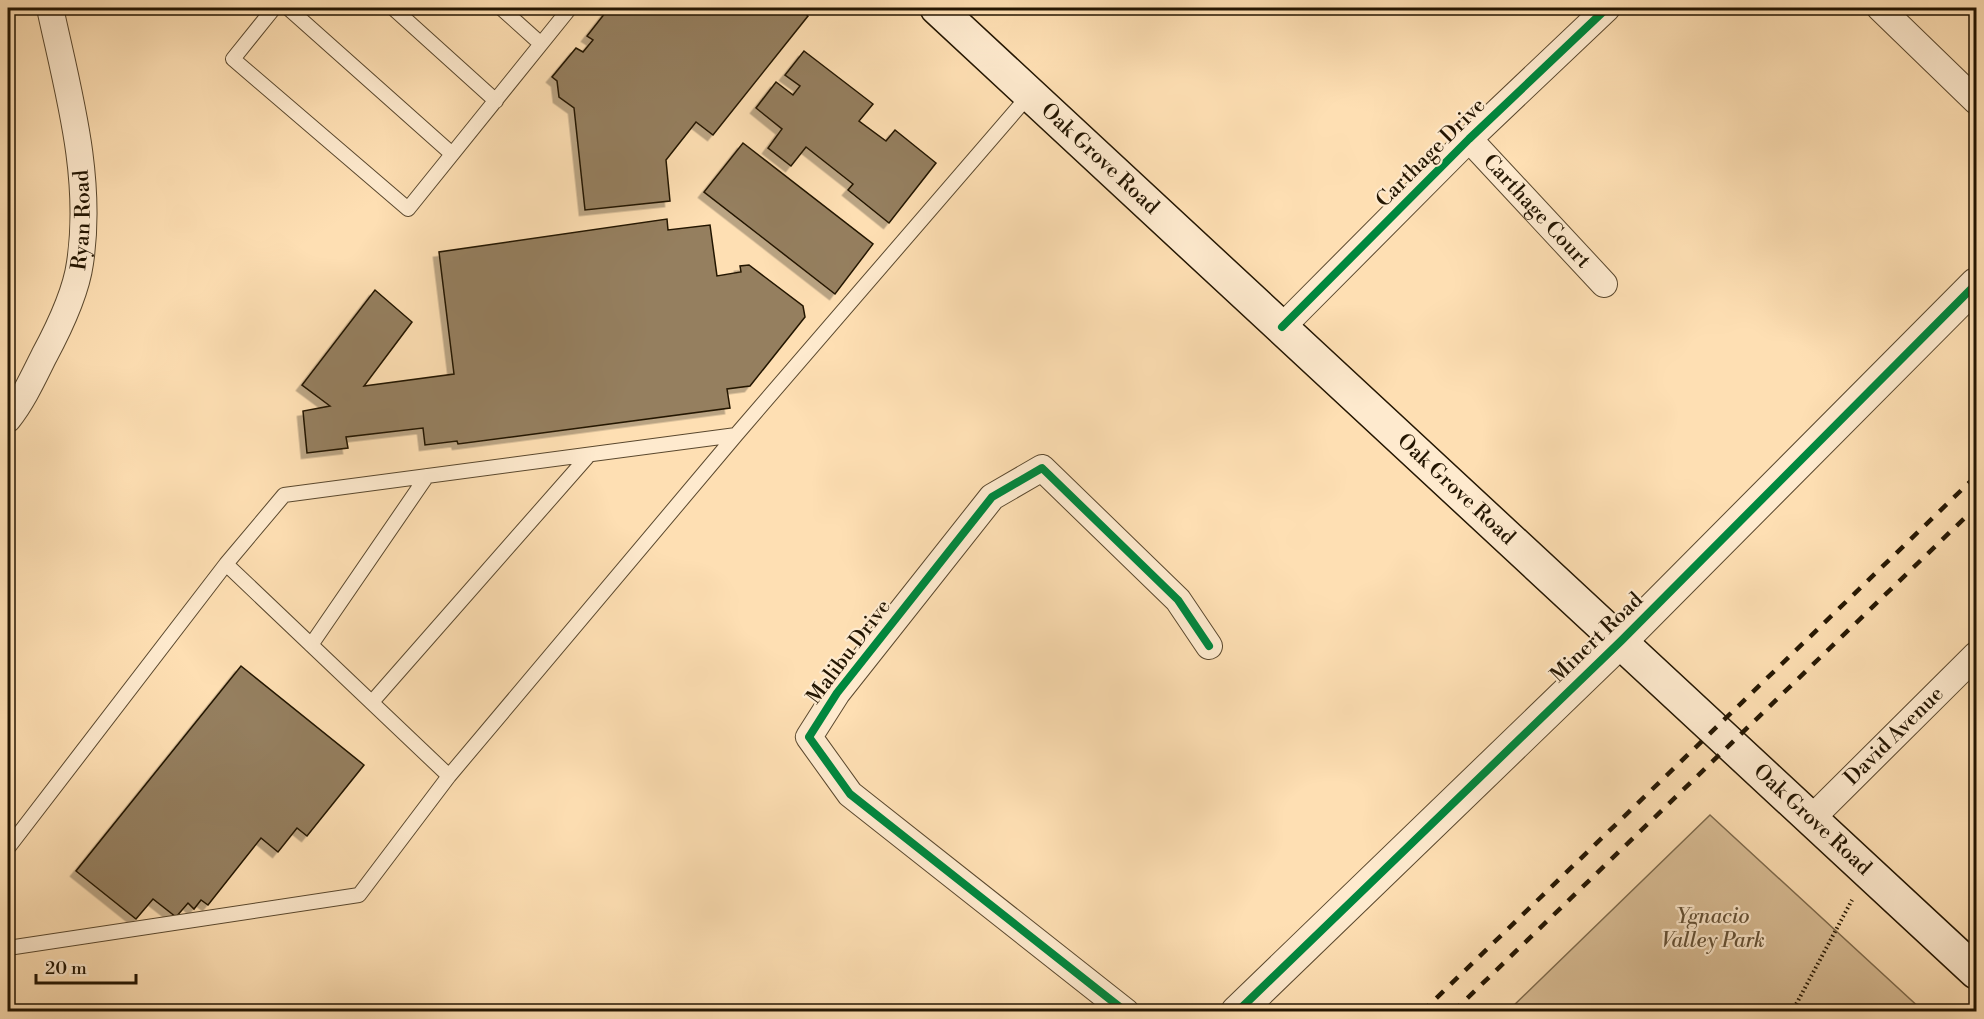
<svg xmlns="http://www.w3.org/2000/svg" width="1984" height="1019" font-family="'Libre Bodoni',serif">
	<defs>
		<filter id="shadow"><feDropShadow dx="-5.5" dy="5.5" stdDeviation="0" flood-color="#0004"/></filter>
	</defs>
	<rect width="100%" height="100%" fill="#fedfb3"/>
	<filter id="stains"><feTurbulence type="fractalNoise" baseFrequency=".00333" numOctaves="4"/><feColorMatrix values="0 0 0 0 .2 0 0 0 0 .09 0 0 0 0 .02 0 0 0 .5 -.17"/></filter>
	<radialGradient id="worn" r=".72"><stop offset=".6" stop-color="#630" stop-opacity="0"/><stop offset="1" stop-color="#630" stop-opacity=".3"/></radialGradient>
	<path fill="#d9bd95" stroke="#7e6a4c" stroke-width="1.5" d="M1710,815L1923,1011H1508Z"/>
	<path fill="#957f5e" stroke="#241602" stroke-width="1.5" filter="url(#shadow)" d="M609,8H798L808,16L713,135L696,122L666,160L670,201L585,210L574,108L559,97L557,81L552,77L576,48L583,52L593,40L587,36Z
		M804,51L873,104L859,121L886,141L895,130L936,163L889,223L848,190L853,184L806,147L791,166L768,148L782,129L756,108L776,82L793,95L800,86L785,75Z
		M743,143L873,244L835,294L704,192Z
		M667,219L668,230L710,225L717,276L741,272L740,266L749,265L803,306L805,317L750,386L727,389L730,408L458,444L457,441L425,445L423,428L346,437L348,448L307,453L303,411L330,406L302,385L375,290L412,322L364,386L454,374L439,252Z
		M241,666L364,765L307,836L297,828L278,852L261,838L208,905L201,900L194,909L188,903L176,917L153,899L136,919L76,871Z"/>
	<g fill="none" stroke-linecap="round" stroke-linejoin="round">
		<defs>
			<path id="service" d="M274,8L233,59L408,209L570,8
				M288,8L452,154
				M393,8L496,101
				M501,8L541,44
				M226,564L449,776
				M311,645L427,476
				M372,702L589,455
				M8,848L226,564L284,495L736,435
				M8,948L359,895L449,776L736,435L1030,94"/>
			<g id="minor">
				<path d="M1880,8L1976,101"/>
				<path id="s1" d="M1469,139L1604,284"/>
				<path d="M1282,327L1469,139L1607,8"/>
				<path id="s2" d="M8,419C23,400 33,378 44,356C58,330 76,292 80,263C93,177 68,91 50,8"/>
				<path id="s3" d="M1812,818L1976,655"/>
				<path d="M1126,1012L850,794L809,737L837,693L992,497L1042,468L1178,600L1209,646"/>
			</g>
			<path id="tertiary" d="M1237,1012L1621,641L1976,284"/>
			<g id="secondary">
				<path id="s4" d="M937,8L1976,972"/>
			</g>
		</defs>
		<use href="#service" stroke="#5a482e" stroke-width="16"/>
		<use href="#minor" stroke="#5a482e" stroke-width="28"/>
		<use href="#tertiary" stroke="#5a482e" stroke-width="34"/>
		<use href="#secondary" stroke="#241602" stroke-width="36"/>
		<path stroke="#241602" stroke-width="4" stroke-dasharray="1.5 3" stroke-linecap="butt" d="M1792,1012L1852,900"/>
		<use href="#service" stroke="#feeace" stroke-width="14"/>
		<use href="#minor" stroke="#feeace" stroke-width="26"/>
		<use href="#tertiary" stroke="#feeace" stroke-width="32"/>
		<use href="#secondary" stroke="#feeace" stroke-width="33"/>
		<path stroke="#241602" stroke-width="4.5" stroke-dasharray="10 10" stroke-linecap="butt" d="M1422,1012L1976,476
			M1453,1012L1976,507"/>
		<defs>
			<path id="cycleway" d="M1282,327L1469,139L1607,8
				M1126,1012L850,794L809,737L837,693L992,497L1042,468L1178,600L1209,646
				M1237,1012L1621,641L1976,284"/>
		</defs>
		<use href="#cycleway" stroke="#feeace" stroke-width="11"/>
		<use href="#cycleway" stroke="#00873e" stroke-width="8"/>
	</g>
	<g text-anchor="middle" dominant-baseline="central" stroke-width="4.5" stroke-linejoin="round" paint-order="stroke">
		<g font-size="21" fill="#241602" stroke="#feeace">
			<text transform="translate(1431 153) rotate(-45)">Carthage Drive</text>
			<text stroke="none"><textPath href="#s4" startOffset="222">Oak Grove Road</textPath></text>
			<text stroke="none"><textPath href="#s1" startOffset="99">Carthage Court</textPath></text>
			<text stroke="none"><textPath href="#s2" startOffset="216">Ryan Road</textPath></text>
			<text stroke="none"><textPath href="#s4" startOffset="708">Oak Grove Road</textPath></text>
			<text transform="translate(1597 638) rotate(-44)">Minert Road</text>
			<text transform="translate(849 652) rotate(-53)">Malibu Drive</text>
			<text stroke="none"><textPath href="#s3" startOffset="116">David Avenue</textPath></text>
			<text stroke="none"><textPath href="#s4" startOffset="1194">Oak Grove Road</textPath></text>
		</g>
		<g font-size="21" font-style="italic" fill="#635035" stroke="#feeace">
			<text x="1713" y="917">Ygnacio<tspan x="1713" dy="24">Valley Park</tspan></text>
		</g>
	</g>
	<rect width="1984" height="1019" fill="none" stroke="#fedfb3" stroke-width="30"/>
	<rect x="9" y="9" width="1966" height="1001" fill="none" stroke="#241602" stroke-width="3"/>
	<rect x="15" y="15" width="1954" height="989" fill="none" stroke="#241602" stroke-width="1.5"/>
	<path d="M36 974v9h100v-9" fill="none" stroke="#241602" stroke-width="3"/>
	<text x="45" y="974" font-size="18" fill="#241602" stroke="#feeace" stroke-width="4.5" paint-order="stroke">20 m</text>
	<rect width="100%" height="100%" filter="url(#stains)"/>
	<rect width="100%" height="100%" fill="url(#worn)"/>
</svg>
